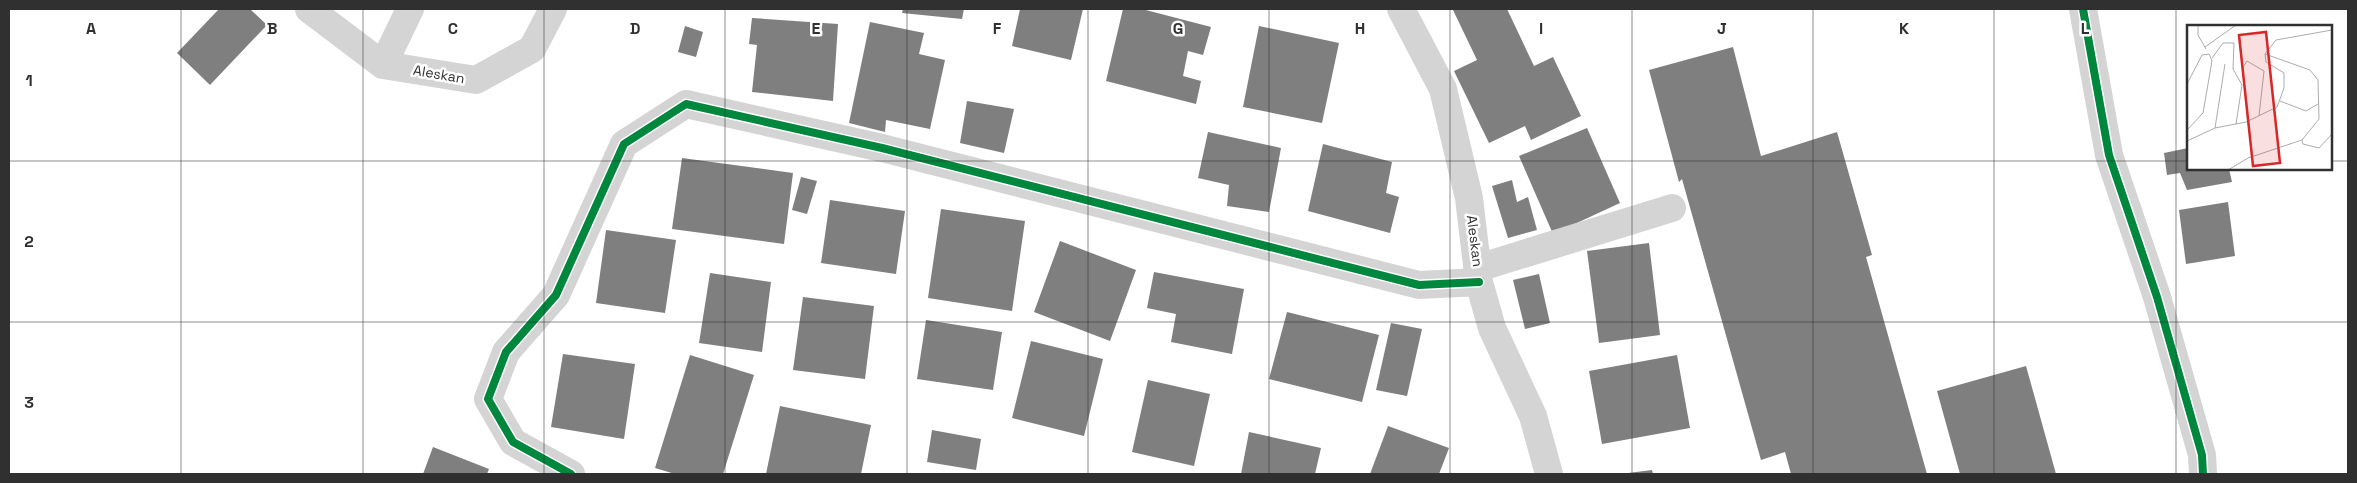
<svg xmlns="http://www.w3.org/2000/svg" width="2357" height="483" font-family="'Space Grotesk',sans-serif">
	<rect width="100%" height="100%" fill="#fff"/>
	<path fill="#7f7f7f" d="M219,9H250L267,25L210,85L177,53Z
		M903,9H964L962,19L902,13Z
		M1020,9H1083L1071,60L1012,46Z
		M1123,9H1142L1211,27L1203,55L1188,51L1183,76L1201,81L1196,104L1106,81Z
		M1507,9L1534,66L1553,57L1581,116L1531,140L1525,126L1489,143L1454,71L1477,60L1453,10Z
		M752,18L838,24L833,101L752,92L757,45L749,44Z
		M870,22L924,33L919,54L945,60L930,129L886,120L885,132L849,123Z
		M685,26L703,32L696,57L678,52Z
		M1259,26L1339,43L1322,123L1243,107Z
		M1733,47L1761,156L1837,132L1872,255L1866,257L1927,474H1791L1785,452L1761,460L1682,179L1679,182L1649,70Z
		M967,101L1014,109L1004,153L960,143Z
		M1587,128L1620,203L1553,234L1519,156Z
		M1208,132L1281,148L1269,212L1227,206L1229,185L1198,178Z
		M1323,144L1392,162L1386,193L1399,197L1390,233L1308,211Z
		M2188,148V169H2229L2232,182L2187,190L2180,173L2167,175L2164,153Z
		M682,158L793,173L784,244L672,229Z
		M801,177L817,181L807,214L792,210Z
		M1512,180L1517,202L1528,197L1537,230L1508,238L1492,186Z
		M830,200L905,211L896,274L821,263Z
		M2228,202L2235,256L2186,264L2179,210Z
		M941,209L1025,221L1012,311L928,298Z
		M606,230L676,240L665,313L596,303Z
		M1060,241L1136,270L1110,341L1034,312Z
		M1649,243L1660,335L1599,343L1587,251Z
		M1154,272L1244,289L1232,354L1171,342L1176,314L1147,308Z
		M710,273L771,282L762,352L699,343Z
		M1539,274L1550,323L1525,329L1513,280Z
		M803,297L874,306L865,379L793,370Z
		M1287,312L1379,335L1362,402L1269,379Z
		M926,320L1002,332L993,390L917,379Z
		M1391,323L1422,329L1407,396L1376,390Z
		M1031,341L1103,359L1084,436L1012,418Z
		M563,354L635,364L624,439L551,427Z
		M690,355L754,375L723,474H675L655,468Z
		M1677,355L1690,428L1602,444L1589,371Z
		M2026,366L2056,474H1960L1937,391Z
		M1148,380L1210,394L1194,466L1132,452Z
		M780,406L871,425L861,474H766Z
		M1388,426L1449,448L1439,474H1370Z
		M932,430L981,439L976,470L927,462Z
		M1249,432L1321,448L1315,474H1241Z
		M433,447L489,469L487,474H423Z
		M1652,470L1653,474H1628V473Z"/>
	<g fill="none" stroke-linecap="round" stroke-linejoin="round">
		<path stroke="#d4d4d4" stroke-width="28" d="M309,9L383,65L476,80L532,49L553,9
			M1401,9L1443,89L1469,198L1479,282L1492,328L1533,416L1549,474
			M2083,9L2109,155L2157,297L2202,455L2203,474
			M383,65L410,9
			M1478,268L1672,208
			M571,474L513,442L488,399L506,352L556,295L624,144L686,104L882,148L1419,285L1479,282"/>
		<defs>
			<path id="cycleway" d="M2083,9L2109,155L2157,297L2202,455L2203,474
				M571,474L513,442L488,399L506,352L556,295L624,144L686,104L882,148L1419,285L1479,282"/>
		</defs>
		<use href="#cycleway" stroke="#fff" stroke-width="11"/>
		<use href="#cycleway" stroke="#00873e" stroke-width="8"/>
	</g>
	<path fill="none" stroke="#303030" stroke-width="1" stroke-opacity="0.55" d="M181,9V474M363,9V474M544,9V474M725,9V474M907,9V474M1088,9V474M1269,9V474M1450,9V474M1632,9V474M1813,9V474M1994,9V474M2176,9V474M9,161H2188M2331,161H2348M9,322H2348"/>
	<g text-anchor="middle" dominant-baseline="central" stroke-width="5" stroke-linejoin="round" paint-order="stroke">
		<g font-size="14" fill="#303030" stroke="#fff">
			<text transform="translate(439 74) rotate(10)">Aleskan</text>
			<text transform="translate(1475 241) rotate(83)">Aleskan</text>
		</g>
	</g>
	<g transform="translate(2187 25)">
		<rect width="145" height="145" fill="#fff"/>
		<path fill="none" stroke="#acacac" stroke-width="1" d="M11,0V10L19,24M18,22L49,0M78,29L123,45L131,55L132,94L115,115L116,119L132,123L145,109M78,29L89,15L145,5M25,33L36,18H47L46,44L55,60L49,99M55,44L60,36L77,46L72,91M0,59L15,30L22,29L25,36L16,88L0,105M93,76L119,86L131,79M28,103L38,39M0,116L28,103L59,97L90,82L97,63V48L79,37L78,29M41,145L61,133L115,115"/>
		<path fill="#d62828" fill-opacity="0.15" stroke="#d62828" stroke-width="2.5" d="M79,7L93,138L66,141L52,10Z"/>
		<rect width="145" height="145" fill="none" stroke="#303030" stroke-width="2.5"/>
	</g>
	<g font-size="16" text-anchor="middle" font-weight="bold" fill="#303030" stroke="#fff" stroke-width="5" stroke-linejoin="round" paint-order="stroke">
		<text x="91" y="34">A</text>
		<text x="272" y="34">B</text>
		<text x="453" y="34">C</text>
		<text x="635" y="34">D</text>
		<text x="816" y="34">E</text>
		<text x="997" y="34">F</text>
		<text x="1178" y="34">G</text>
		<text x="1360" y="34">H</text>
		<text x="1541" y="34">I</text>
		<text x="1722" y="34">J</text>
		<text x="1904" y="34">K</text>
		<text x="2085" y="34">L</text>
		<text x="29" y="86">1</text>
		<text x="29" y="247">2</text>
		<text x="29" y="408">3</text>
	</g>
	<rect width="2357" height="483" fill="none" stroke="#303030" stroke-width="20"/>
</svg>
